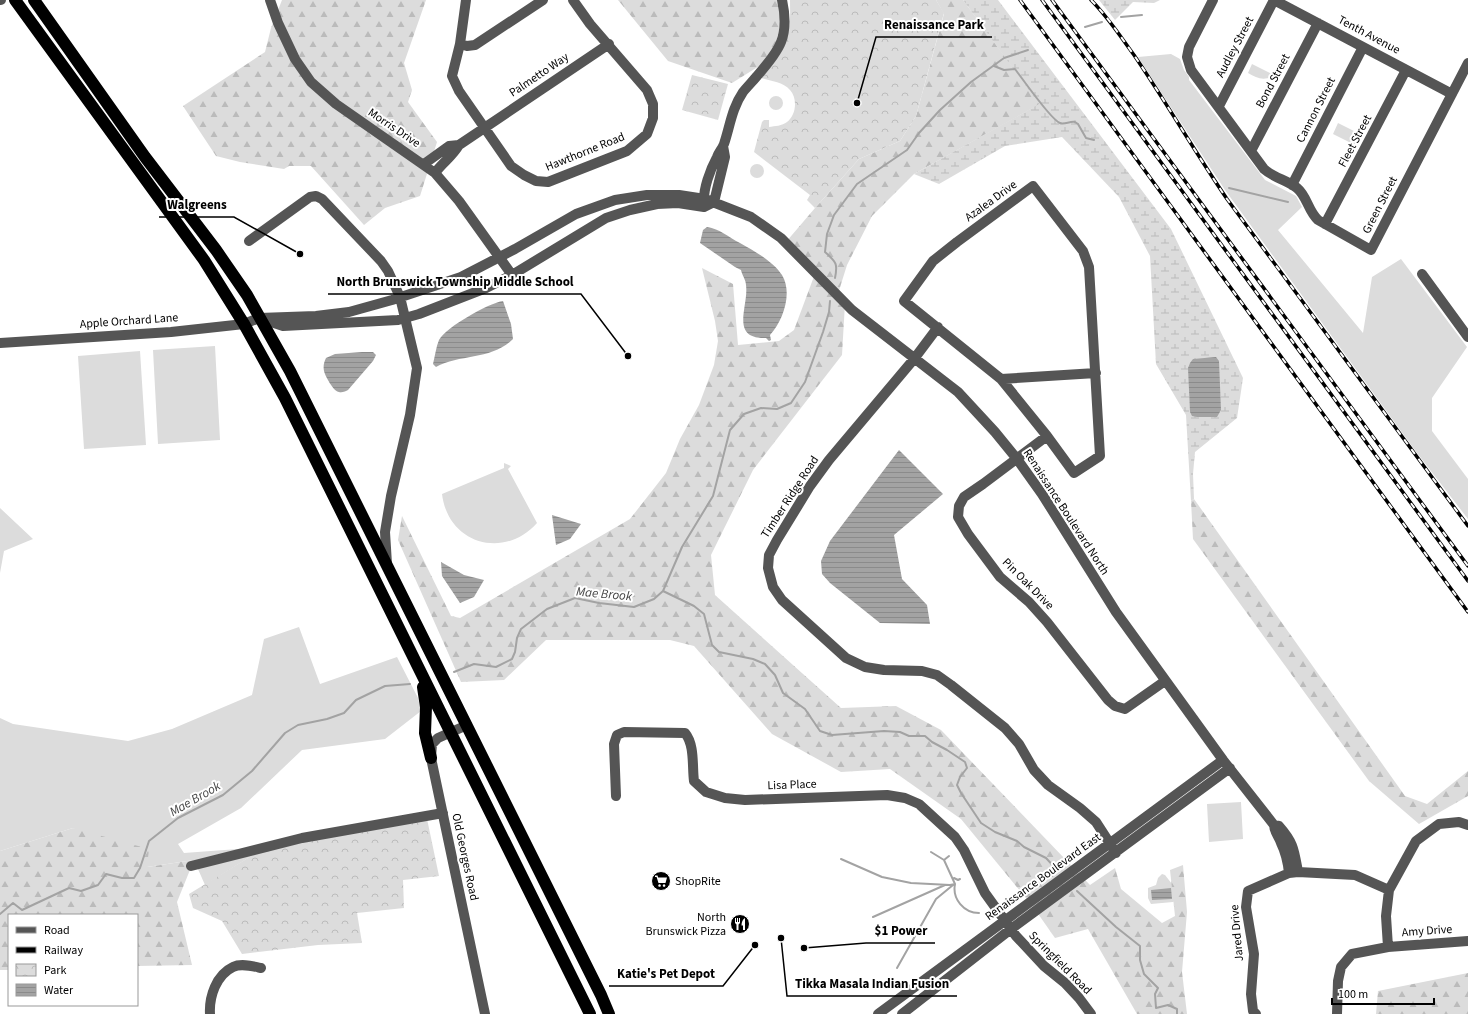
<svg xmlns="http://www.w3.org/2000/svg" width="1468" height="1014" font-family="'Source Sans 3',sans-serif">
	<defs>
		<pattern id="forest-firs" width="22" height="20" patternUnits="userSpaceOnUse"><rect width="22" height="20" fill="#dcdcdc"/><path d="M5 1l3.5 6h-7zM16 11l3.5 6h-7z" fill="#bbb"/></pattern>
		<pattern id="wetland-marsh" width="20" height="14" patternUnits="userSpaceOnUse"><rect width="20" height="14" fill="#dcdcdc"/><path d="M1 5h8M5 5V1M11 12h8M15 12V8" fill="none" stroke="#bbb"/></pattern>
		<pattern id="park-crowns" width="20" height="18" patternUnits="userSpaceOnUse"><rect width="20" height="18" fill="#dcdcdc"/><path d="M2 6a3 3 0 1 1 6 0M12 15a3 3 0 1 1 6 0" fill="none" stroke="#bbb"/></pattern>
		<pattern id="water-rules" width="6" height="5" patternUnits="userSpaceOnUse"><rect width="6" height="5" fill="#a3a3a3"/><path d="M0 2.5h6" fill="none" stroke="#8b8b8b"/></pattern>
	</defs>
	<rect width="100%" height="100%" fill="#fff"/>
	<path fill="#dcdcdc" d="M1171,54L1180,59L1184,70L1189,77V80L1265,180L1296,196L1302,207L1278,230L1363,333L1372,277L1401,259L1467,347L1432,398V431L1468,479V519L1417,453L1225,190L1138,57Z
		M1252,64L1274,75C1264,82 1257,78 1248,73Z
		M769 103a7 7 0 1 1 14 0a7 7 0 1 1-14 0Z
		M1338,123L1360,134L1355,145L1333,134Z
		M750 171a7 7 0 1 1 14 0a7 7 0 1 1-14 0Z
		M215,346L220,440L158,444L153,350Z
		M140,351L146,445L84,449L78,356Z
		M504,463L511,466L508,469L537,523C504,560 448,544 442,494L504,468Z
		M0,508L33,539L4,551L0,573Z
		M299,627L320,684L397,657L418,698L421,711L385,739L302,750L241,808L178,844L184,853L238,849L256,853L205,885L194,860L147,867L73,828L0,851V718L13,724L128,741L172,729L252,695L264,639Z
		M1241,802L1243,839L1209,842L1207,804Z
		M1162,874L1165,875L1172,884L1175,901L1173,902L1151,904L1148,898V888L1156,885L1158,878Z"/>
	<path fill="url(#forest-firs)" d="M282,0H426L404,63L412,90L408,102L437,142L420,196L385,208L364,225L311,166H289L284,169L240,162L216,156L183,106L265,52L271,28Z
		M618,0H777L781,23L772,58L732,83L668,61Z
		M936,0H963L1040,104L914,174L872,216L847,265L837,297L845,303L842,355L753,470L711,555L715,595L841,708L896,706L941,730L1090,885L1115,868L1121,889L1162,923L1175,916L1170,870L1183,865L1187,912L1182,972L1187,1014H1137L1088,929L1055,938L1034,908L961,819L890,769L841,772L772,734L694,646L670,640H546L504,680L461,682L398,540L402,516L451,616L460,618L630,519L666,473L680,439L699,405L714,365L718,341L715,321L702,268L733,284L738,345L779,341L794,330L816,271L786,242L815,208L859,159L900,141L916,116L944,14Z
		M1194,499L1405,796L1427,804L1468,771V796L1419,824L1369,781L1193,539L1191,501Z
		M73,828L149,849L147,867L194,860L177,902L192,965L137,966V915H9V970H0V851Z
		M1468,973V1014H1376L1378,991Z"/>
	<path fill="url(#wetland-marsh)" d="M963,0H998L1171,229L1243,378L1237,418L1195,452L1193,474L1194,499L1191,501L1186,415L1156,364L1150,256L1119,197L1062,137L1005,146L939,184L914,174L1039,104Z
		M1099,0H1160L1154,3L1133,2L1115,20Z"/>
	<path fill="url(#park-crowns)" d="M790,0H936L944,13L916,116L900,141L859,159L815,208L807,200L810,195L754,152L762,122L764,120H769V127C775,126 782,126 787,122C796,115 798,99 790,90C783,82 771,81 761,78C771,67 783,53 787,38C791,26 790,12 790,0Z
		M692,75L728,84L718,120L682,110Z
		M426,814L439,876L403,880L404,908L357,913L362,943L318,945L242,954L222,921L193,908L189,894L256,853Z"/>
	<path fill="url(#water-rules)" d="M707,227C720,229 728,237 740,243C754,251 773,261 782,275C793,293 783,321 770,335L771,340L769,341L766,338C729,339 749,306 746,285C746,280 742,275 741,270L735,267L700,243L703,230Z
		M503,301L511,324L513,339C493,360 460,354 436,367L433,364C435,356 436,347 439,340C446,327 489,303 503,301Z
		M362,352H373L376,355L373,361L348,390C346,391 342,393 339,392C334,392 325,376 324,371C323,366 324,362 326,358L335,354Z
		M1216,357L1219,361L1221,410L1217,417H1197L1192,416L1190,412L1188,368L1190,363L1193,359Z
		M899,450L943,494L894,535L902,579L927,605L930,624L880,623L830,583L822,574L821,561L830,541Z
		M552,515L581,524L570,539L556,545Z
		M441,562L464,575L484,580L474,597L460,603L442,576Z
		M1171,888L1172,899L1152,900L1151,890Z"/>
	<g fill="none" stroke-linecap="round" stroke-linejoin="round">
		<path stroke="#a3a3a3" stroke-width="2" d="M1121,17L1142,15
			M1085,27L1102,22
			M994,66L1004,70L1015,69C1022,78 1051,120 1060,123C1064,125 1070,121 1075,122L1078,124L1086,138L1094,140
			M1229,188L1288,202
			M835,278C838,263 836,262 825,252L827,234L834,215L857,184L907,150L919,133L940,110L971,82L1004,58L1028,50
			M663,591L694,606L704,614L712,645L719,652L753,659L765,664L775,675L783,693L805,709L820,731L832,735L884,731L900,732L909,736H925L932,742L947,750L965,762L967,768L960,777L957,785L961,793L981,823L995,832L1017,841L1024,847L1046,858L1058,871
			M454,672L474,664L496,667L512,659L515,652L517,638L521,629L547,609L575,598L599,603L634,607L654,599L663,591L682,547L713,496L730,430L744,414L761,408L777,409L791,403L805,382L823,332L829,312L830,301
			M931,852L944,860
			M841,859L882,877L911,883L950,885L955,884L944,860L949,856
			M954,878L958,880L960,879
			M955,884C952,899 964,913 979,913
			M1077,891L1116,927L1140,946V960L1144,974L1158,988L1155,994L1156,1008L1168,1005L1177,1009V1014
			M0,914L13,903L22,910L69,888L81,891L98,885L106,874L122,878H134L140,868L149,841L178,818L223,795L252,771L285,733L298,725L327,719L344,713L356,700L385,686L410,684
			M873,917L945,885
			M897,968L936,899L953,885"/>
		<path stroke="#555" stroke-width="10" d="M0,0H1
			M270,0L278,23L295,59L311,82L336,104L435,173L459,201L512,275
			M466,0L460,44L452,76L459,91L511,166L524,175L536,181L548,182L627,151L647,134L653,118V104L647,90L590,24L573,0
			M1213,0L1189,47L1187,57L1191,70L1264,169C1274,178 1287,180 1297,188C1307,196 1308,211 1318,220L1371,250L1468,63
			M460,44L467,46L475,45L543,0
			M1219,106L1274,0L1452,94
			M1251,151L1318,23
			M424,164L449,146L459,145L609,44
			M435,173C443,162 452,157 459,145
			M1292,185L1363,47
			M1033,186L1083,251L1089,267L1100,456L1074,473L1047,436L1001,379L904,301L933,261L957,242Z
			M714,202L725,157L723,146
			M704,203C703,189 710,170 717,157C719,152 722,149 724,144C730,126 732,108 743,92C747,87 752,82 757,76C780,50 790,36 782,0
			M1325,224L1406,70
			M249,241L310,197L316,196L322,199L381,261L388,271L400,297L417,368L410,415L391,496L385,532L387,564
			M1422,274L1468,337
			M265,320L283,326L398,320L419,314L486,288L512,275L606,218L630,210L657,204L678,203L704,207L714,202
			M938,327L914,359L829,460L810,486L777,540L769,555L768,568L773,587L782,600L846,658L865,667L884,670L922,671L937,675L951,685L1005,728L1019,744L1034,770L1048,785L1080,808L1096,822L1116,853
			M0,343L171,332L244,324L259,318L316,316L349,312L392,300L461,277L515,249L576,214L615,200L647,195H679L705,199L751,217L781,238L852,310L958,392L995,432L1017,459L1042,494L1116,612L1223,760L1274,825C1274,832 1279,836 1281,843C1286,853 1288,863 1289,873
			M1001,379L1096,373
			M1047,436L983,484L964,497L959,506L958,517L968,534L1000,577L1029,602L1047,622L1108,700L1115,706L1125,709L1165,681
			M467,725L438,738L432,744L431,758L485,1014
			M616,796L614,744L617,735L624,732L685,733C695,745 692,767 694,781L706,792L725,798L745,800L887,795L905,798L919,804L955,837L964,850L985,893L1016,936L1044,966L1065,983L1079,998L1091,1014
			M1274,825L1279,826C1294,843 1294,850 1298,872
			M191,866L302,838L443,813
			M1388,947L1386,916L1389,890L1416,841L1439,824L1459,822L1468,825
			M210,1014C209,997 216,975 233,967C241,963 252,966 261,968
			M878,1014L1223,760
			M902,1014L1011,929L1230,768
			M1256,1014L1253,1011L1251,994L1254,954L1246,907L1248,891L1289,873L1298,872L1355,875L1389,890
			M1337,1014L1338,981L1341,967L1352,954L1388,947L1468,941"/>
		<path stroke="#000" stroke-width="12" d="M15,0L204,260L244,324L285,398L590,1014
			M34,0L145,157L216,250L247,295L290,371L601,995L609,1014
			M423,687L426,707L425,733L431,758"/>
		<defs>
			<path id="rail" d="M1020,0L1468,612
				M1042,0L1468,581
				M1052,0L1468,566
				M1091,0C1108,17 1120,36 1134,55C1166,102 1195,152 1227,199L1468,526"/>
		</defs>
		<use href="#rail" stroke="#000" stroke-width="3.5"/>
		<use href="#rail" stroke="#fff" stroke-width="2" stroke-dasharray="6" stroke-linecap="butt"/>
	</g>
	<defs>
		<symbol id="supermarket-disc" viewBox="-11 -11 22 22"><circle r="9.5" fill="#000" stroke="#fff"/><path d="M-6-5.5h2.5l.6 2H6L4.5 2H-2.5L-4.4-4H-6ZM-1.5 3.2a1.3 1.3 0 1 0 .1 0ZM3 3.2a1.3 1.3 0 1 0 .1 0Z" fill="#fff"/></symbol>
		<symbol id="restaurant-disc" viewBox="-11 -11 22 22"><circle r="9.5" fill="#000" stroke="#fff"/><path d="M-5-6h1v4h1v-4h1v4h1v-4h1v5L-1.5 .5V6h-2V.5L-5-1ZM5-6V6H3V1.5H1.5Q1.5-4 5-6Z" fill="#fff"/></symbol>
	</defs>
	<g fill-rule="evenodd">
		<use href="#supermarket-disc" x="650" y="870" width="22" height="22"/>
		<use href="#restaurant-disc" x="729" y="913" width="22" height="22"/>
	</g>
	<g text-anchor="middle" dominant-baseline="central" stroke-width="4" stroke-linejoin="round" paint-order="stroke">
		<g font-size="12" fill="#000" stroke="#fff">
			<text transform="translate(1369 35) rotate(28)">Tenth Avenue</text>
			<text transform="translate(1235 47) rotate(-62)">Audley Street</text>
			<text transform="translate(539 75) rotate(-34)">Palmetto Way</text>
			<text transform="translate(1273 81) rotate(-62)">Bond Street</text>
			<text transform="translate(1316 110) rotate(-63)">Cannon Street</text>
			<text transform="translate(394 128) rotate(34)">Morris Drive</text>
			<text transform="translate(1355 141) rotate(-62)">Fleet Street</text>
			<text transform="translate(585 152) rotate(-22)">Hawthorne Road</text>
			<text transform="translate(991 201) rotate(-36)">Azalea Drive</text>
			<text transform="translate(1380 205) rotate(-63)">Green Street</text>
			<text transform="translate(129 321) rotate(-4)">Apple Orchard Lane</text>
			<text transform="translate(790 497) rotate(-57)">Timber Ridge Road</text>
			<text transform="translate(1066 512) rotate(57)">Renaissance Boulevard North</text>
			<text transform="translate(1028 584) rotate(45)">Pin Oak Drive</text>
			<text transform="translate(792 785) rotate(-2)">Lisa Place</text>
			<text transform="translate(465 857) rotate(78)">Old Georges Road</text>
			<text transform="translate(1043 877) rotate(-36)">Renaissance Boulevard East</text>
			<text transform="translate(1427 931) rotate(-4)">Amy Drive</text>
			<text transform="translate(1237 933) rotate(-95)">Jared Drive</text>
			<text transform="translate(1060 963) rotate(45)">Springfield Road</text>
		</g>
		<g font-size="12" fill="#000" stroke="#fff" text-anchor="start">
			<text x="675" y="881">ShopRite</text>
			<text x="726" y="917" text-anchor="end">North<tspan x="726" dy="14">Brunswick Pizza</tspan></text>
		</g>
		<g font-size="13" font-style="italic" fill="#444" stroke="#fff">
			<text transform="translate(604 594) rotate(5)">Mae Brook</text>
			<text transform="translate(195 799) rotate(-30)">Mae Brook</text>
		</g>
	</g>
	<path fill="none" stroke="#000" stroke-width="1.5" d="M857 103L876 37H992M300 254L234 217H159M628 356L581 294H328M804 948L866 943H935M755 945L723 986H609M781 938L787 996H957"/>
	<g fill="#000" stroke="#fff" stroke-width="1.5">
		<circle cx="857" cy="103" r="4"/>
		<circle cx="300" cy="254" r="4"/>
		<circle cx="628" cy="356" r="4"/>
		<circle cx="804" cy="948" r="4"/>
		<circle cx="755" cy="945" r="4"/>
		<circle cx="781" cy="938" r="4"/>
	</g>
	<g font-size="13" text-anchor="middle" font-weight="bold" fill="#000" stroke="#fff" stroke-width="4" stroke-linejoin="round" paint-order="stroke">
		<text x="934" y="29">Renaissance Park</text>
		<text x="197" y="209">Walgreens</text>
		<text x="455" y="286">North Brunswick Township Middle School</text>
		<text x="901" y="935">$1 Power</text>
		<text x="666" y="978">Katie's Pet Depot</text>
		<text x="872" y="988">Tikka Masala Indian Fusion</text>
	</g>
	<rect x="8" y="914" width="130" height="92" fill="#ffffff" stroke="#999999"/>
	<rect x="16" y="927" width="20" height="6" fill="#555555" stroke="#999999"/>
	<text x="44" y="934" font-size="12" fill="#000000">Road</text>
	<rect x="16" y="947" width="20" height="6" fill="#000000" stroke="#999999"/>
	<text x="44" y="954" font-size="12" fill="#000000">Railway</text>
	<rect x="16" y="964" width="20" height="12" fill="url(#park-crowns)" stroke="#999999"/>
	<text x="44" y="974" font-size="12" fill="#000000">Park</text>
	<rect x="16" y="984" width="20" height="12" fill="url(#water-rules)" stroke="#999999"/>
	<text x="44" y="994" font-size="12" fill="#000000">Water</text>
	<path d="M1332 998v6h102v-6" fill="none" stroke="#000000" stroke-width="2"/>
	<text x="1338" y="998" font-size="12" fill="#000000" stroke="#ffffff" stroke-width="3" paint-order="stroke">100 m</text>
</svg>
